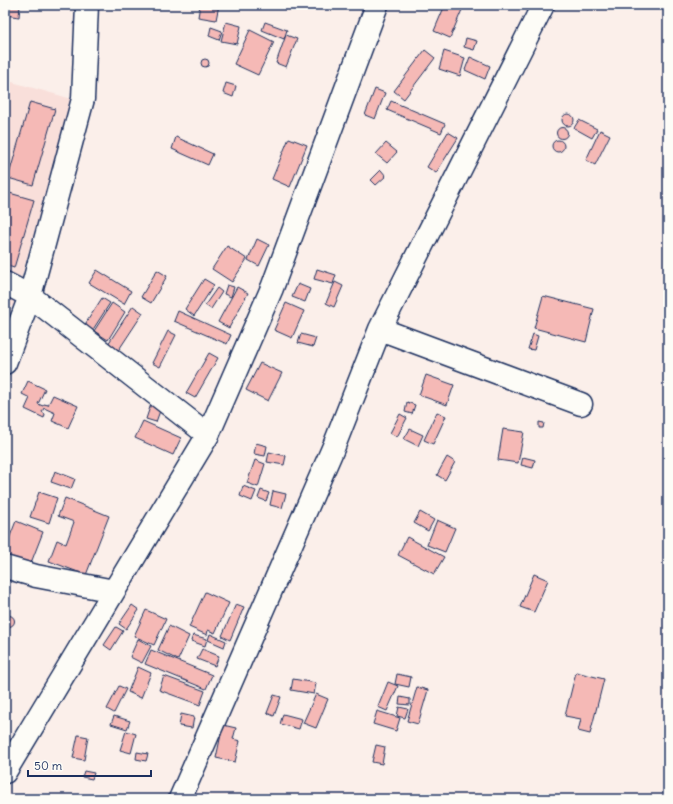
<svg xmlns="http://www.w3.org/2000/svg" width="673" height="804" font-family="Delius,sans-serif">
	<rect width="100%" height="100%" fill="#fbefea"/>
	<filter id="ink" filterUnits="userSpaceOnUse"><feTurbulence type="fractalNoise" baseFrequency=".025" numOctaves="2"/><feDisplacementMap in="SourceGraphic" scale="8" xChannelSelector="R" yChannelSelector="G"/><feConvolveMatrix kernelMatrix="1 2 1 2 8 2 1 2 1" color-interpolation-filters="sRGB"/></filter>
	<g filter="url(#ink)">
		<path fill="#f9dfda" d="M5,80L72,99L13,307L5,303Z"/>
		<path fill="#f5b9b6" stroke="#1b2f5e" d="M7,5H20L19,17L5,15Z
			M200,5H219L216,20L198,17Z
			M445,5H464L450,38L434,31Z
			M226,22L241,26L237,44L221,41Z
			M265,22L287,30L284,39L262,30Z
			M211,27L222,31L219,40L209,36Z
			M250,30L274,42L258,75L234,64Z
			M286,35L297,39L286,67L276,63Z
			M466,38L477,41L474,50L464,47Z
			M425,50L435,58L404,99L394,91Z
			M444,51L465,58L460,76L439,69Z
			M470,57L490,66L485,79L465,70Z
			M201 63a4 4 0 1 1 8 0a4 4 0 1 1-8 0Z
			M226,83L236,86L233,97L223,93Z
			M375,89L385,93L375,119L365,115Z
			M391,101L445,124L441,133L387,110Z
			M30,102L55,109L33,185L8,178Z
			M562 120a6 6 0 1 1 12 0a6 6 0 1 1-12 0Z
			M579,120L597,129L592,138L574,128Z
			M556.5 133a5.5 5.5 0 1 1 11 0a5.5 5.5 0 1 1-11 0Z
			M600,130L610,135L595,165L586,160Z
			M448,132L458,138L436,173L427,167Z
			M176,137L213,154L208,165L172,149Z
			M289,138L307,145L290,187L272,179Z
			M552 146a6 6 0 1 1 12 0a6 6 0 1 1-12 0Z
			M386,143L397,152L387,163L376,154Z
			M381,170L386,176L376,185L371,180Z
			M6,192L34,200L14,268L5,265Z
			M257,239L269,245L259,266L248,260Z
			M227,246L247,259L232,282L212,269Z
			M317,269L336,275L333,284L314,279Z
			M97,270L131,291L124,304L89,283Z
			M157,270L167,276L151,303L141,297Z
			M204,279L214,285L194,316L185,309Z
			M335,282L343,286L334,307L326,303Z
			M298,284L310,289L305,302L292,297Z
			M227,285L234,287L231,297L224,294Z
			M237,287L248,293L229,328L218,322Z
			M217,288L222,292L211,309L205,305Z
			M543,296L594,309L586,342L534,328Z
			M102,298L110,303L92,331L84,326Z
			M112,303L125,312L108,340L94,331Z
			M286,303L304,311L292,338L274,330Z
			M133,306L143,313L118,351L108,344Z
			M178,311L231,335L227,344L174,321Z
			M168,331L176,335L160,367L152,363Z
			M301,334L316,338L313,347L298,343Z
			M533,334L538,336L534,350L528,349Z
			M209,353L218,358L195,398L186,393Z
			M260,363L282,373L268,401L246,390Z
			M426,375L454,385L447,405L419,395Z
			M28,381L45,389L38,404L43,406L44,404L48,405L53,395L78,406L68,428L52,421L55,413L44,408L42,412L45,414L44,418L25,409L30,398L22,394Z
			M407,402L415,405L412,414L405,412Z
			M151,404L161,408L156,422L146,419Z
			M437,412L446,416L433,444L424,440Z
			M400,414L407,418L397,437L390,433Z
			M143,421L181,438L173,455L135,438Z
			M539,422L544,423L543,428H539Z
			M410,429L423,435L418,446L404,439Z
			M503,429L524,432L518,463L498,460Z
			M256,443L267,446L265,456L254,454Z
			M269,452L286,456L284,465L267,462Z
			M447,457L455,462L445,480L437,475Z
			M523,457L535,460L533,468L521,465Z
			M255,460L265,464L258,487L247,483Z
			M55,471L75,479L71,489L51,482Z
			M243,486L256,491L252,501L240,496Z
			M261,490L269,493L266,501L258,498Z
			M273,491L286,494L282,508L270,505Z
			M39,492L57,498L49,523L30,517Z
			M65,498L109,516L86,575L49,561L57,540L66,544L74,522L58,516Z
			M420,512L434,520L428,531L414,523Z
			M437,520L455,528L445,552L427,545Z
			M16,521L43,532L29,568L5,559V549Z
			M407,537L444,557L434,574L398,555Z
			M534,574L548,580L534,612L520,607Z
			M205,592L229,603L215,633L208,630L207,635L189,627Z
			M236,604L244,607L230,640L222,636Z
			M132,605L139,610L126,629L119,624Z
			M146,610L166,619L154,645L134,636Z
			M3.5 621a5.5 5.5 0 1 1 11 0a5.5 5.5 0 1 1-11 0Z
			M169,626L189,636L178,660L158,650Z
			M116,627L123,631L111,650L104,645Z
			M210,634L226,641L224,647L208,640Z
			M193,635L207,639L205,646L191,641Z
			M138,639L151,646L142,663L130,657Z
			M5,648L9,649L7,654L5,653Z
			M202,649L219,656L215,666L197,659Z
			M151,650L212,675L206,689L145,664Z
			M5,667H7L9,669V673L8,676H5Z
			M138,667L151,673L141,698L128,692Z
			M576,672L604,679L590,734L578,731L581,719L565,716Z
			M397,674L411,677L409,687L395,684Z
			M164,676L205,691L200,705L159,690Z
			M293,679L316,683L314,694L291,690Z
			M388,682L398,686L387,711L378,707Z
			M119,686L126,689L114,713L107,709Z
			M417,687L428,690L418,724L407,721Z
			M316,694L328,699L316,728L303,723Z
			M274,695L281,697L274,716L267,713Z
			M400,697L410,699V705L399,704Z
			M399,707L408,709L405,718L397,716Z
			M377,711L400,718L396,731L373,724Z
			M181,714L194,717L192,728L179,726Z
			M283,714L302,719L299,729L280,724Z
			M114,716L130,721L127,729L111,724Z
			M223,725L236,728L233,739L240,741L235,762L216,758Z
			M126,731L136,734L131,753L120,750Z
			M78,735L88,737L84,760L73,758Z
			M376,745L385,747L382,764L372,762Z
			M137,752L148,754L146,761L136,759Z
			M84,771L94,773L92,779L82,777Z"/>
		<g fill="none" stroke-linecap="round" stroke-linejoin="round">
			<defs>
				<path id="minor" d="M5,283L30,296L208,435
					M380,329L581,404
					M5,363L30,296L83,99L87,5
					M5,567L36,576L114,591
					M5,772L208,435L272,288L377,5
					M180,799L334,446L380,329L543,5"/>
			</defs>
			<use href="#minor" stroke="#1b2f5e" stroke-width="25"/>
			<use href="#minor" stroke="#fdfcf7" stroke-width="22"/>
		</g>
	</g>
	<rect width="673" height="804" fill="none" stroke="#fdfcf7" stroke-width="20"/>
	<rect x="10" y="10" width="653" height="784" fill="none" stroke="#1b2f5e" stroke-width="1.5" filter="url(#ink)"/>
	<path d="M28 770v6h123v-6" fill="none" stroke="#1b2f5e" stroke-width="2"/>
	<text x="34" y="770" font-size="12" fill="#1b2f5e" stroke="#fdfcf7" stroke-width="3" paint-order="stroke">50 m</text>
</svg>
